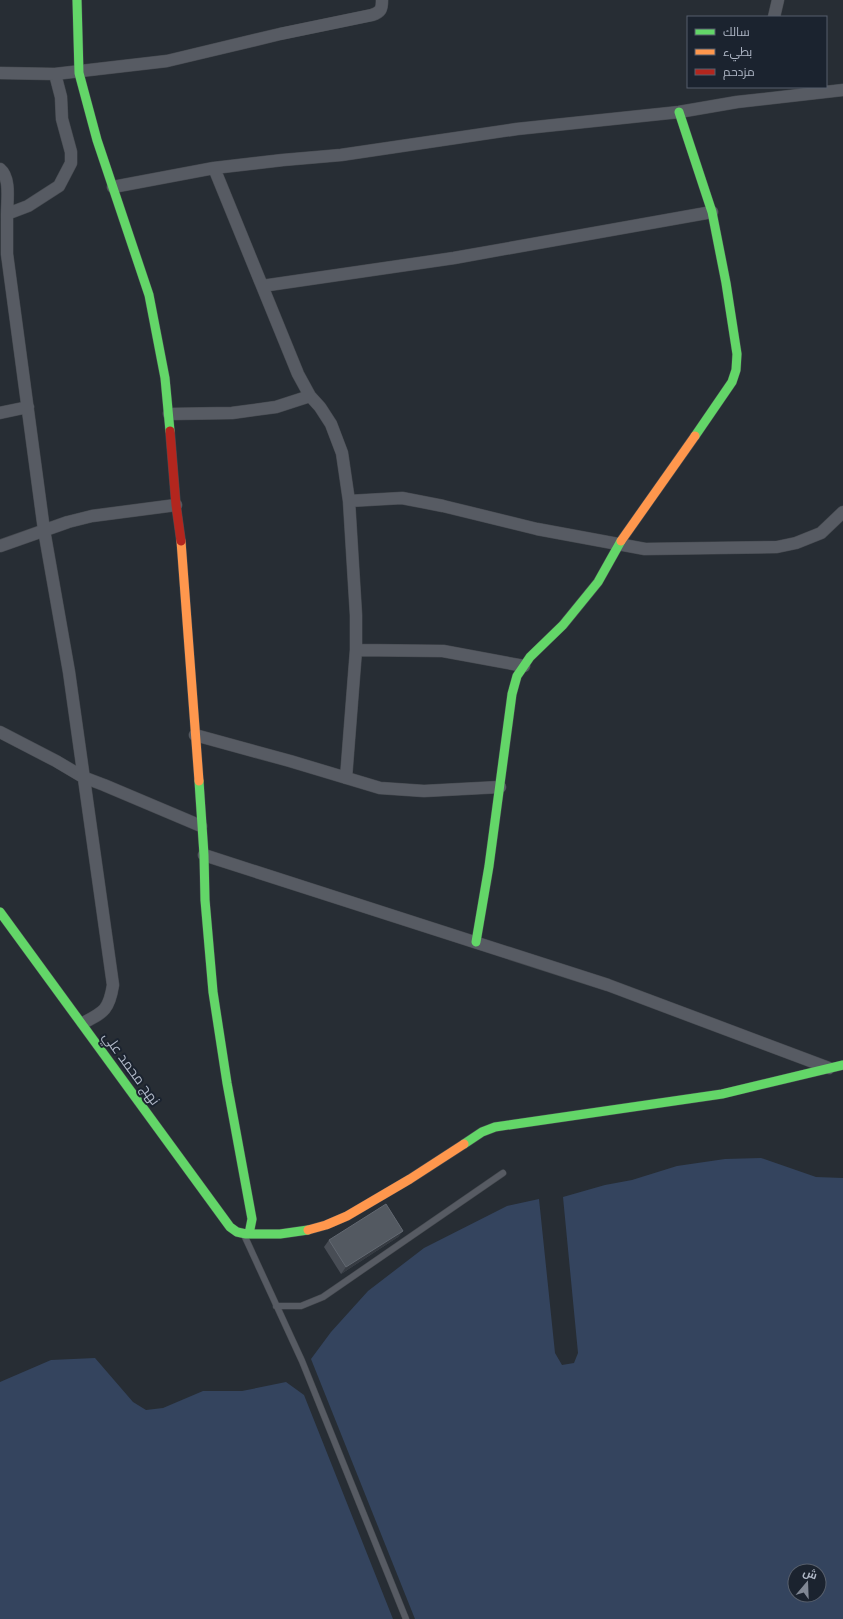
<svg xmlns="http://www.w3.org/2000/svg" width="843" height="1619" font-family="'Open Sans',Cairo,sans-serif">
	<rect width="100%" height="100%" fill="#272d34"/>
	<path fill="#34445e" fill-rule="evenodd" d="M761,1158L816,1177L843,1178V1619H415L311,1359L331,1332L368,1291L424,1248L507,1206L539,1199L555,1353L562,1365L574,1363L578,1353L563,1197L605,1185L632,1180L677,1166L725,1159ZM795,1571H819V1595H795Z
		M95,1358L133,1402L146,1410L163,1408L203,1391H242L286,1382L304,1395L393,1619H0V1382L51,1360Z"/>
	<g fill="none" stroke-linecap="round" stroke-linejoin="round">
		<defs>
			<path id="lane" d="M245,1237L302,1361L406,1619
				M276,1306H301L323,1297L503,1173"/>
			<path id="street" d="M774,17L778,0
				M0,73L55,74L167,61L280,34L372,15C381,12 382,9 382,0
				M55,74L61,97L62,119L71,152V163L59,186L28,206L7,214V254L44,530L69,672L113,985C109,1010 104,1012 83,1023
				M214,168L298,374L310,396L320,407L331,424L342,453L349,501
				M0,169C11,178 7,201 7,214
				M113,187L214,168L283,160L341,155L517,129L679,112L737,102L843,90
				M262,286L454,258L712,212
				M0,413L28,407
				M169,414L232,413L276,407L310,396
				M0,546L68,522L92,516L176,505
				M356,650L443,651L524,666
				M0,732L56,761L83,777L104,785L201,826
				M195,735L290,761L380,788L424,791L500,787
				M346,778L356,650V615L349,501L402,498L443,506L537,529L645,549L777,547L796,543L821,533L843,512
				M204,855L608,985L829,1068"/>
			<path id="fast" d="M77,0L79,73L97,140L149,295L165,378L170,431
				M679,112L712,212L726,283L737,354L736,370L732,382L695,436
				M199,781L204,855L205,900L213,992L227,1083L252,1219L249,1234
				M0,912L230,1227L237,1232L246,1234H280L308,1230
				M476,942L489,866L512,694L517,676L530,657L563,625L598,582L621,541
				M464,1144L482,1132L495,1127L722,1094L843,1065"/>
			<path id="slow" d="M181,541L199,781
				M621,541L695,436
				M308,1230L326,1225L347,1216L410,1179L464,1144"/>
			<path id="jam" d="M170,431L176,505L181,541"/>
		</defs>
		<use href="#lane" stroke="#45494f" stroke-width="7"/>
		<use href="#street" stroke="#45494f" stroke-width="13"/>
		<use href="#fast" stroke="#45494f" stroke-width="10"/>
		<use href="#slow" stroke="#45494f" stroke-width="10"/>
		<use href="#jam" stroke="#45494f" stroke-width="10"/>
		<use href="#lane" stroke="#575b63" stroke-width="6"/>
		<use href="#street" stroke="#575b63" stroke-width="12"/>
		<use href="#fast" stroke="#63d668" stroke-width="9"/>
		<use href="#slow" stroke="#ff974d" stroke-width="9"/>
		<use href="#jam" stroke="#b3261e" stroke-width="9"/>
	</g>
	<path fill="#484d55" d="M403,1231L398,1237L341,1274L324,1247L329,1240Z"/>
	<path fill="#363b42" d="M403,1231L398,1237L341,1274L346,1267Z"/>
	<path fill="#535961" stroke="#626871" d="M386,1204L403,1231L346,1267L329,1240Z"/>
	<g text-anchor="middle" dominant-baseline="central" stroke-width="4" stroke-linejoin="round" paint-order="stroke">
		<g font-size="14" fill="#b0b8c7" stroke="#1b232f">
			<text transform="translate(132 1068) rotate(54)">نهج محمد علي</text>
		</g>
	</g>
	<rect x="687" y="16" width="140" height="72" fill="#1b232f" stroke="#575f6c"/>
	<rect x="695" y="29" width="20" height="6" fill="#63d668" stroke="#575f6c"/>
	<text x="723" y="36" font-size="12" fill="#b0b8c7">سالك</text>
	<rect x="695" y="49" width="20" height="6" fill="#ff974d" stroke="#575f6c"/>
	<text x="723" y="56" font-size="12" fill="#b0b8c7">بطيء</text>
	<rect x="695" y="69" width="20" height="6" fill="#b3261e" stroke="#575f6c"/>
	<text x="723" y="76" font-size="12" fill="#b0b8c7">مزدحم</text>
	<g transform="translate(807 1583) rotate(19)"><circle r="19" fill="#1b232f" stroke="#575f6c"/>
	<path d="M0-3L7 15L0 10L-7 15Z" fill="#808794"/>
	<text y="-6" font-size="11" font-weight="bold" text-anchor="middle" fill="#b0b8c7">ش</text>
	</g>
</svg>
